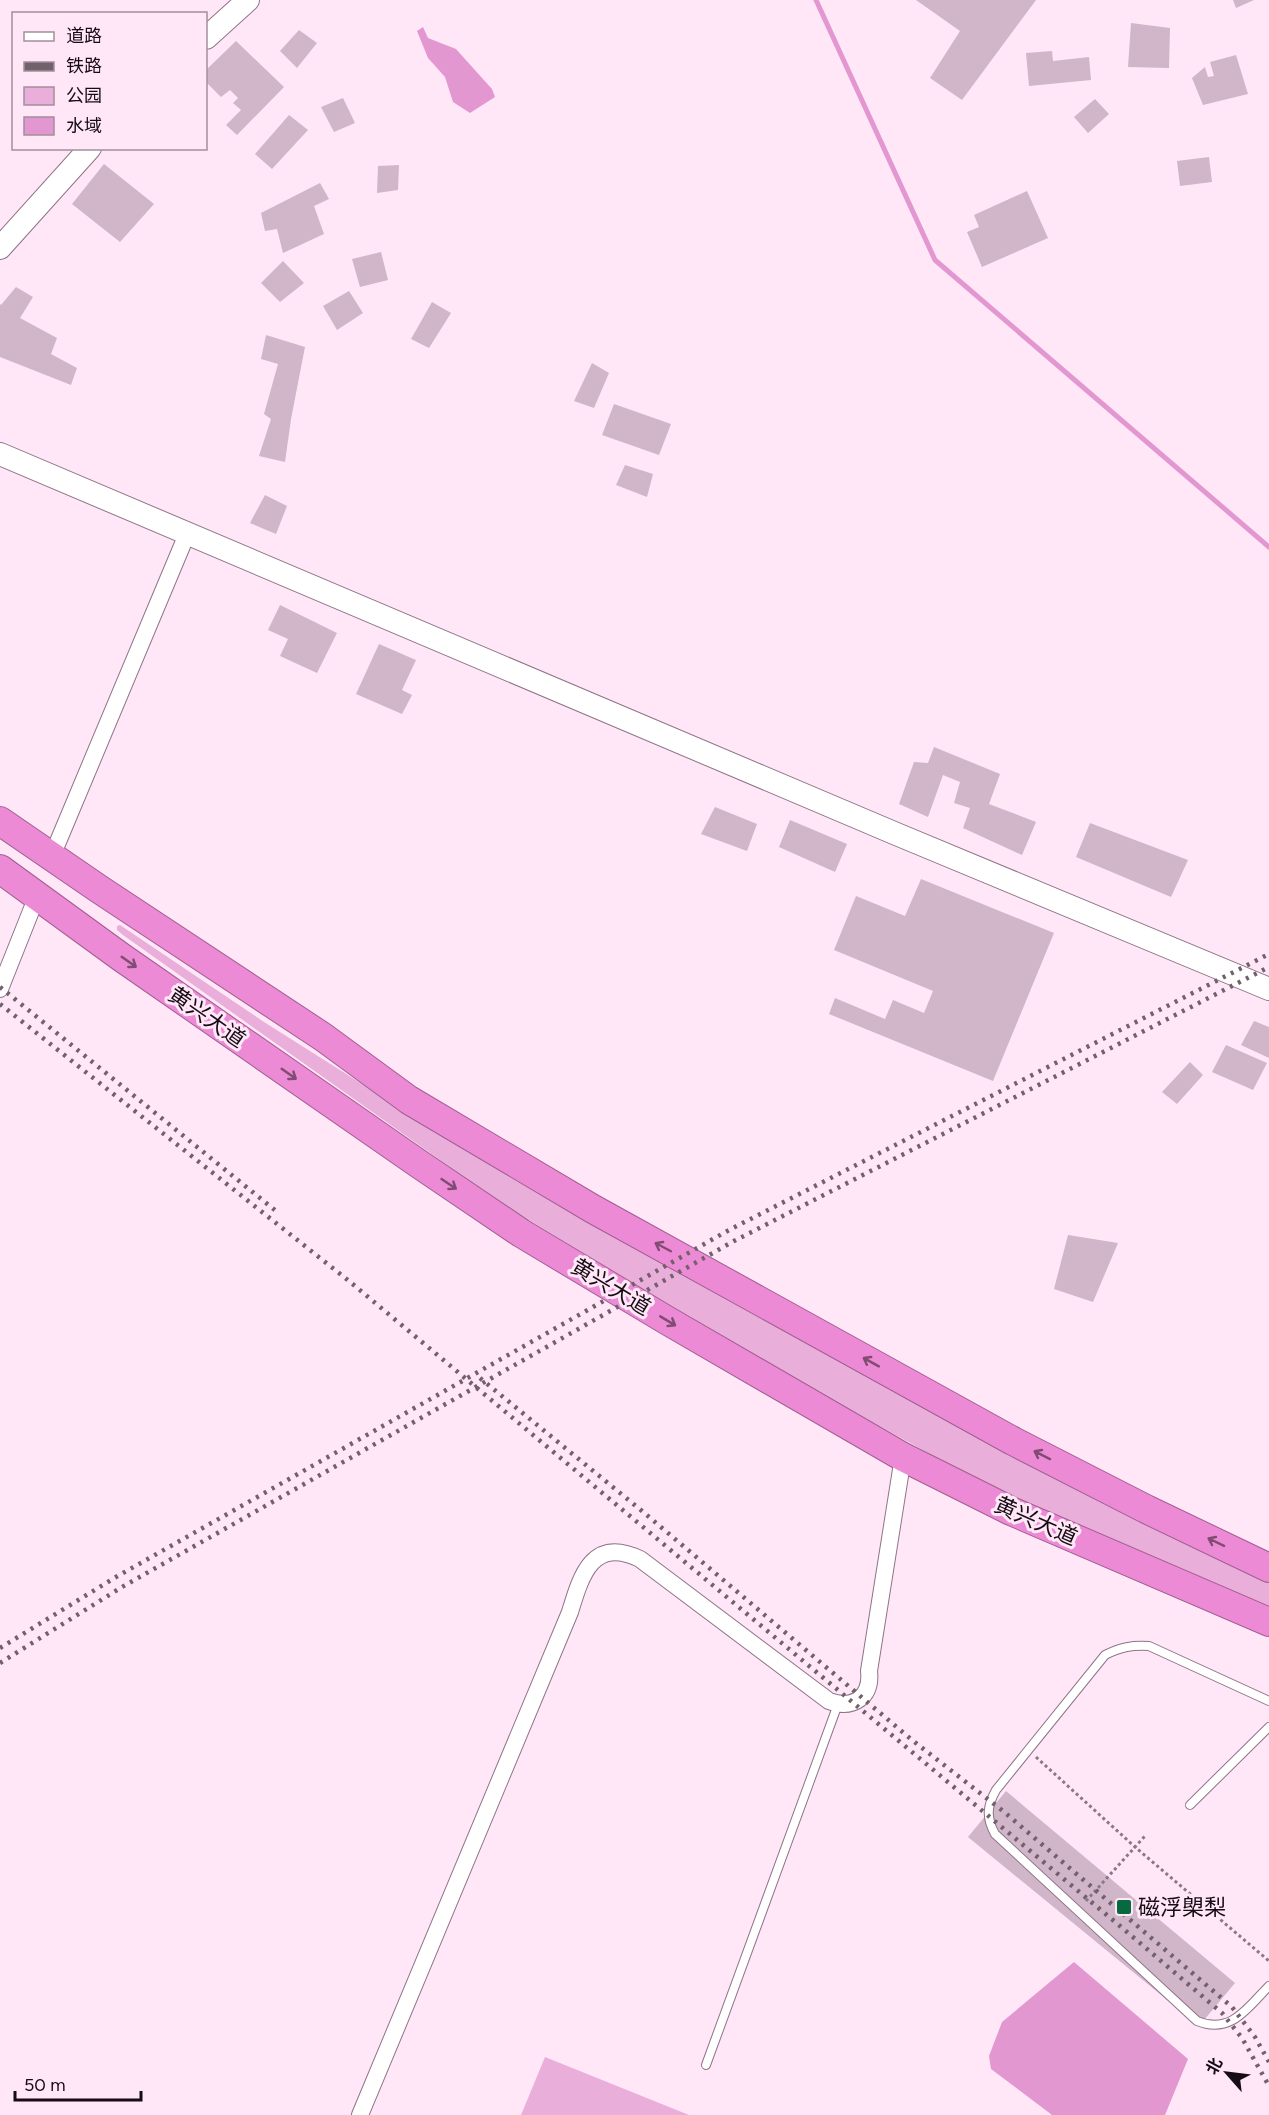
<svg xmlns="http://www.w3.org/2000/svg" width="1269" height="2115" font-family="Figtree,'Noto Sans SC',sans-serif">
	<rect width="100%" height="100%" fill="#ffe7f7"/>
	<path fill="#e9aed9" d="M120,925L264,1022L359,1082L459,1145L571,1210L1012,1457L1112,1508L1269,1582V1606L1177,1569L1034,1507L943,1461L777,1370L502,1204L123,935L117,930V926Z
		M545,2057L689,2115H521Z"/>
	<path fill="#e397d0" d="M423,27L428,38L456,49L492,89L495,97L470,113L453,102L445,77L428,58L417,31Z
		M1074,1962L1188,2059L1165,2115H1052L991,2069L989,2056L1002,2022Z"/>
	<g fill="none" stroke-linecap="round" stroke-linejoin="round">
		<path stroke="#e397d0" stroke-width="5" d="M816,0L935,260L1269,547"/>
	</g>
	<path fill="#d1b5c9" d="M916,0H1036L962,100L930,78L960,31Z
		M1233,0H1254L1236,8Z
		M1131,23L1170,28L1169,68L1128,67Z
		M299,30L317,43L297,68L280,51Z
		M236,41L284,87L237,135L226,125L241,110L233,103L238,98L230,90L221,97L206,82V70Z
		M1052,51L1053,61L1089,57L1091,80L1029,86L1026,53Z
		M1236,55L1248,94L1203,105L1192,78L1205,67L1208,77L1214,76L1210,62Z
		M343,98L355,123L334,132L321,107Z
		M1095,99L1109,114L1088,133L1074,117Z
		M289,115L308,130L272,169L255,154Z
		M1209,157L1212,182L1180,186L1177,161Z
		M104,164L154,204L120,242L72,204Z
		M399,165L398,190L377,193L378,166Z
		M320,183L329,199L314,206L324,234L283,253L277,229L265,231L261,213Z
		M1027,191L1048,238L982,267L967,232L979,227L974,215Z
		M381,252L388,280L360,287L352,259Z
		M283,261L304,283L280,302L261,283Z
		M16,287L33,297L20,318L57,338L51,354L77,368L71,385L0,357V304L1,305Z
		M349,291L363,313L337,330L323,306Z
		M432,302L451,313L429,348L411,339Z
		M266,335L305,347L291,419L285,462L259,456L271,419L264,414L278,364L261,359Z
		M592,363L609,373L594,408L574,401Z
		M614,404L671,424L659,455L602,435Z
		M625,465L653,474L647,497L616,485Z
		M265,495L287,506L276,534L250,523Z
		M280,605L337,633L317,673L280,656L288,639L268,630Z
		M379,644L416,660L402,690L412,695L402,714L356,694Z
		M934,747L1000,774L989,804L1036,822L1022,855L963,828L970,808L954,803L960,782L943,775L928,817L899,804L914,762L928,763Z
		M715,807L757,824L747,851L701,834Z
		M790,820L847,844L835,872L779,847Z
		M1090,823L1188,860L1171,897L1076,857Z
		M921,879L1054,933L993,1081L829,1014L835,998L885,1019L893,1000L924,1013L933,991L834,950L856,896L905,916Z
		M1254,1021L1269,1027V1058L1241,1045Z
		M1226,1045L1267,1063L1253,1090L1212,1072Z
		M1190,1062L1203,1075L1177,1104L1162,1092Z
		M1068,1235L1118,1243L1093,1302L1054,1289Z
		M1006,1791L1235,1983L1199,2026L968,1837Z"/>
	<g fill="none" stroke-linecap="round" stroke-linejoin="round">
		<defs>
			<path id="lane" d="M1269,1701L1149,1646C1132,1645 1121,1647 1105,1655L996,1790C987,1806 986,1818 995,1834L1197,2021C1231,2035 1247,2008 1269,1986
				M1190,1805L1269,1727
				M706,2065L838,1704"/>
			<path id="street" d="M52,856L187,534
				M0,989L37,896
				M360,2115L570,1612C581,1576 592,1536 640,1559L829,1701C853,1710 872,1697 869,1671L903,1457"/>
			<path id="secondary" d="M206,38L248,0
				M0,248L90,148
				M0,454L894,833L1269,989"/>
			<path id="highway" d="M0,821L99,889L323,1037L409,1100L593,1209L1013,1441L1146,1509L1269,1568
				M0,869L121,957L419,1164L521,1233L668,1321L903,1457L1011,1511L1269,1622"/>
		</defs>
		<use href="#lane" stroke="#8e7487" stroke-width="10"/>
		<use href="#street" stroke="#8e7487" stroke-width="18"/>
		<use href="#secondary" stroke="#8e7487" stroke-width="24"/>
		<use href="#highway" stroke="#a15e91" stroke-width="30"/>
		<path stroke="#8a7984" stroke-width="3" stroke-dasharray="3 3" stroke-linecap="butt" d="M1036,1757L1135,1847L1269,1961
			M1086,1901L1145,1836"/>
		<use href="#lane" stroke="#fff" stroke-width="8"/>
		<use href="#street" stroke="#fff" stroke-width="16"/>
		<use href="#secondary" stroke="#fff" stroke-width="22"/>
		<use href="#highway" stroke="#ec8ad5" stroke-width="28"/>
		<path stroke="#70616b" stroke-width="4.5" stroke-dasharray="3 6" stroke-linecap="butt" d="M0,987L276,1211
			M0,1004L349,1281L1120,1926L1222,2013L1242,2038L1269,2086
			M480,1378L642,1511L912,1740L1003,1811L1232,2007L1255,2037L1269,2062
			M0,1648L116,1577L729,1230L1269,954
			M0,1663L122,1587L734,1241L1269,967"/>
	</g>
	<defs><path id="oneway-shaft" d="M-6 0H5M1.5-3L5.5 0L1.5 3" fill="none" stroke-width="1.6" stroke-linecap="round" stroke-linejoin="round" transform="scale(1.5)"/></defs>
	<g stroke="#814b74">
		<use href="#oneway-shaft" transform="translate(129 962) rotate(35)"/>
		<use href="#oneway-shaft" transform="translate(289 1074) rotate(35)"/>
		<use href="#oneway-shaft" transform="translate(449 1184) rotate(34)"/>
		<use href="#oneway-shaft" transform="translate(663 1247) rotate(-152)"/>
		<use href="#oneway-shaft" transform="translate(668 1321) rotate(31)"/>
		<use href="#oneway-shaft" transform="translate(871 1362) rotate(-151)"/>
		<use href="#oneway-shaft" transform="translate(1042 1455) rotate(-153)"/>
		<use href="#oneway-shaft" transform="translate(1216 1542) rotate(-154)"/>
	</g>
	<rect fill="#07693e" stroke="#ffe7f7" stroke-width="2" x="1116" y="1899" width="16" height="16" rx="3"/>
	<g text-anchor="middle" dominant-baseline="central" stroke-width="6" stroke-linejoin="round" paint-order="stroke">
		<g font-size="22" fill="#160c13" stroke="#ffe7f7">
			<text transform="translate(207 1017) rotate(35)">黄兴大道</text>
			<text transform="translate(611 1287) rotate(31)">黄兴大道</text>
			<text transform="translate(1036 1521) rotate(24)">黄兴大道</text>
		</g>
		<g font-size="22" fill="#160c13" stroke="#ffe7f7" text-anchor="start">
			<text x="1138" y="1907">磁浮㮾梨</text>
		</g>
	</g>
	<rect x="12" y="12" width="195" height="138" fill="#ffe7f7" stroke="#a28f9c" stroke-width="1.5"/>
	<rect x="24" y="32" width="30" height="9" fill="#ffffff" stroke="#a28f9c" stroke-width="1.5"/>
	<text x="66" y="42" font-size="18" fill="#160c13">道路</text>
	<rect x="24" y="62" width="30" height="9" fill="#70616b" stroke="#a28f9c" stroke-width="1.5"/>
	<text x="66" y="72" font-size="18" fill="#160c13">铁路</text>
	<rect x="24" y="87" width="30" height="18" fill="#e9aed9" stroke="#a28f9c" stroke-width="1.5"/>
	<text x="66" y="102" font-size="18" fill="#160c13">公园</text>
	<rect x="24" y="117" width="30" height="18" fill="#e397d0" stroke="#a28f9c" stroke-width="1.5"/>
	<text x="66" y="132" font-size="18" fill="#160c13">水域</text>
	<g transform="translate(1227 2073) rotate(298)" stroke="#ffe7f7" stroke-width="4.5" paint-order="stroke">
	<path d="M0-4.5L10 22L0 15L-10 22Z" fill="#160c13"/>
	<text y="-9" font-size="16" font-weight="bold" text-anchor="middle" fill="#160c13">北</text>
	</g>
	<path d="M15 2091v9h126v-9" fill="none" stroke="#160c13" stroke-width="3"/>
	<text x="24" y="2091" font-size="18" fill="#160c13" stroke="#ffe7f7" stroke-width="4.5" paint-order="stroke">50 m</text>
</svg>
